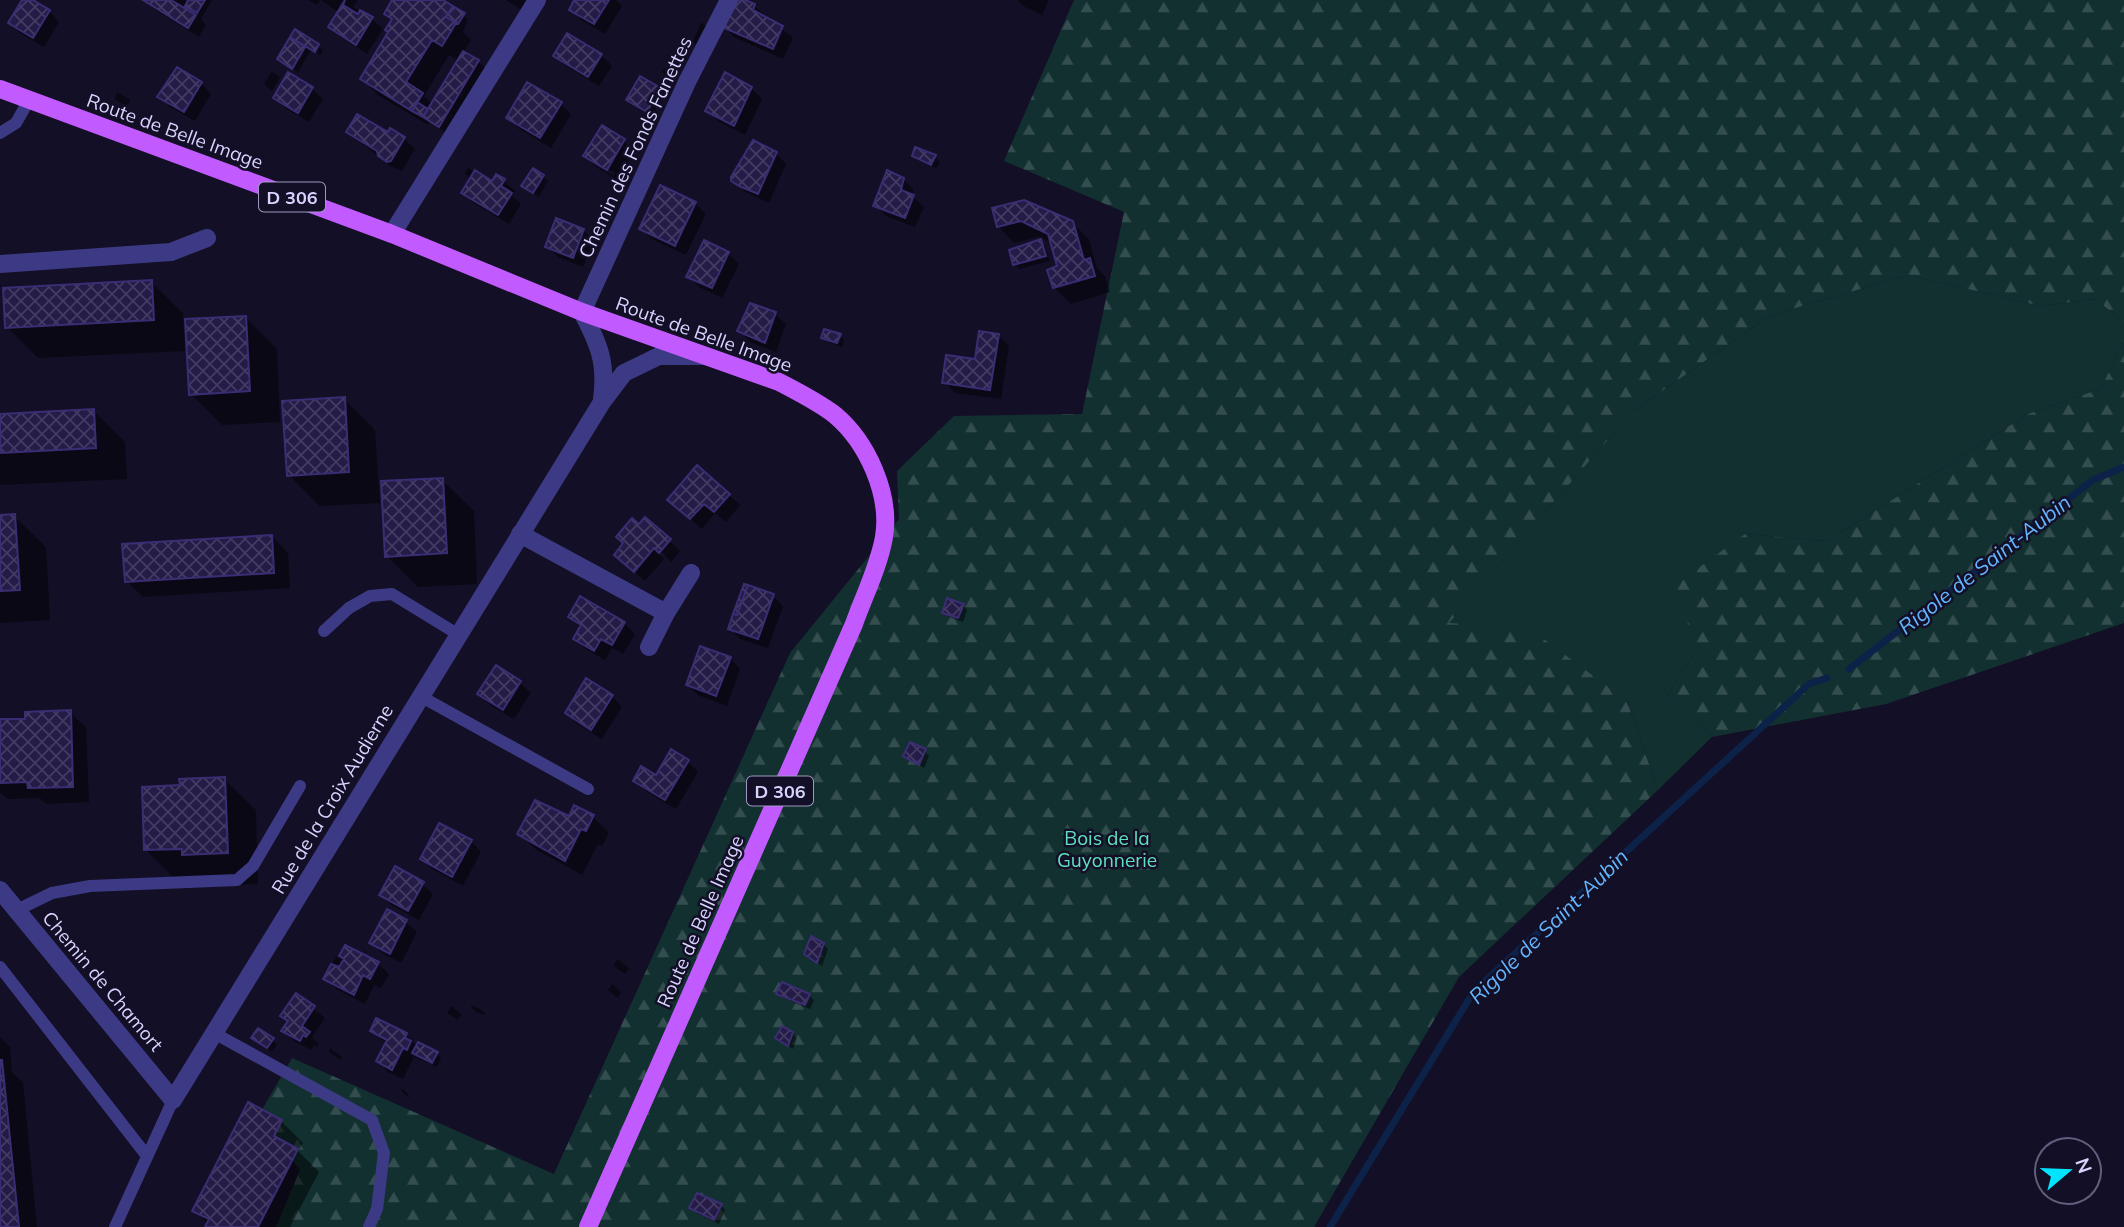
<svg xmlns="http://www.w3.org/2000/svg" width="2124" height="1227" font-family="Mulish,sans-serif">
	<defs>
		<pattern id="forest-firs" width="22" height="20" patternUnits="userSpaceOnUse" patternTransform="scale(1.75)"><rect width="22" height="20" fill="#12302f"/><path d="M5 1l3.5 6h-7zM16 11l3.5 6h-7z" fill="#344d4e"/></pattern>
		<pattern id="building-cross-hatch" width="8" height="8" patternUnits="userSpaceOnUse" patternTransform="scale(1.75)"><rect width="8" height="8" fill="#241b47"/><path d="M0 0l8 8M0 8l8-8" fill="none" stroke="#433b63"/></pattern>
	</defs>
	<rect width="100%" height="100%" fill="#130f26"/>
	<path fill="#12302f" d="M1908,275L2040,306L2095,299L2124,322V343L2100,389L2028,414L1827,541L1745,534L1697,650L1667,695L1712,737L1658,790L1627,701L1448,624L1631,413L1769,316Z"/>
	<path fill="url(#forest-firs)" d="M1074,0H2124V322L2095,299L2040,306L1908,275L1769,316L1631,413L1449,623L1529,628L1627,701L1658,790L1459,977L1314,1227H276L300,1170L259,1115L292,1058L554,1174L790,653L899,519L897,471L954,416L1082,414L1124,212L1004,161Z
		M2124,343V623L1886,704L1712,737L1667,695L1697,650L1675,585L1745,534L1827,541L2028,414L2100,389Z"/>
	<path fill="#0007" fill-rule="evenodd" d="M24,0H30L49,11L59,22L44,47L20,33L10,23Z
		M145,0H212L201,19L206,25L199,37L155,10Z
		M308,0H320L317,5Z
		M321,0H358L353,7L372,19L383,29L367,54L341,37L330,27L339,13Z
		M394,0H440L468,19L463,32L471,40L463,53L478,61L488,72L450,136L430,122L428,125L378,95L362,79L390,32L393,20L386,13ZM449,55L459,61L433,105L424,96Z
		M506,0H538L529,15Z
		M576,0H616L622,6L605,34L581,20L571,9Z
		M741,0L754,6L793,38L783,59L734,37L724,27Z
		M1018,0H1049L1042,15L1025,7Z
		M701,22L710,30L697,46L693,41Z
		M296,32L323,50L320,55L311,50L298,72L279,59Z
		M601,55L612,66L599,86L566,66L556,56Z
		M665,67L675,75L672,80L662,72Z
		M272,71L280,78L272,91L264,84Z
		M288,75L312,89L323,99L309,122L285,108L275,98Z
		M201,83L211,94L195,121L170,107L159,97Z
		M751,88L762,99L745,135L718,121L707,110Z
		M660,90L665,94L652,116L628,100Z
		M117,92L130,100L127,107L115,99Z
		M561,104L571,114L551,148L518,128L508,117Z
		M391,131L404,139L415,149L402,171L390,166L348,132L389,134Z
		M624,141L634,151L618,180L596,167L585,156ZM595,161L615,173L614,176L595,165Z
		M776,154L786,164L769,203L744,191L733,180Z
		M914,156L935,157L940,162L936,168L919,161Z
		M468,168L493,183L497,176L515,191L512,196L521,204L509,224L474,203L463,193L471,179L465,173Z
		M543,176L548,181L539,197L523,186Z
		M903,179L914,190L912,196L924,207L915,227L886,216L875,205Z
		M695,203L706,214L686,255L652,239L641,229Z
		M994,209L1072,223L1089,239L1097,268L1105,276L1110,292L1071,304L1055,288L1049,271L1059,267L1053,243L1035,235L1037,237L1014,243L998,226Z
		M583,230L594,241L583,267L558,257L547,247Z
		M1040,241L1045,246L1050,261L1019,269L1015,264Z
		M728,253L739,264L722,298L699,287L688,276Z
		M151,282L183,313L185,351L38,358L7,327Z
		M775,314L786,324L776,352L750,342L740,331Z
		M246,318L277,349L280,422L222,425L191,394Z
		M840,336L844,340L842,347L828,342L823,338Z
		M999,336L1009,346L1001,399L955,393L944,382L977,361Z
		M344,399L375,430L380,503L320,506L289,475Z
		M94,411L125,442L127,479L0,485V416Z
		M697,467L740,505L726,522L715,513L702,529L680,510Z
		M442,480L474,511L477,584L418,587L387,556Z
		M14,516L46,547L50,620L0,623V517Z
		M645,519L680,551L671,562L655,545L652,548L664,559L645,581L627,565L625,544Z
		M272,536L288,553L290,588L143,597L127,581Z
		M773,596L783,606L768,648L740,639L730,628Z
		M963,605L967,610L963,622L949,617L944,613Z
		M570,617L624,623L635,634L623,654L612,648L605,660L586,649L575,639L581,628Z
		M730,658L740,669L727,706L698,695L688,685Z
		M496,667L520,683L531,693L514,719L490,705L480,694Z
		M612,696L622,707L602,739L577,724L567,713Z
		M70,712L86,728L89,802L46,804L40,798L7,799L0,792V721L27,720Z
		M925,751L929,756L924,768L905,756Z
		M687,761L698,772L676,809L646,791L635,780L656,777Z
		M224,779L256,810L258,884L215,886L177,881L146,850L181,787Z
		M593,817L609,833L602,846L598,844L582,875L535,849L519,833L570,818Z
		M471,841L481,852L463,886L432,869L422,859Z
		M422,884L433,894L419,920L391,905L381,895Z
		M388,912L406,922L417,932L401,963L382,953L371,943Z
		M823,944L828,949L822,966L811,958Z
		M346,947L378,964L389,974L381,988L374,985L365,1004L336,989L325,978L336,957L339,958Z
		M617,959L629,968L625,974L614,966Z
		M612,984L621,992L618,998L608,990Z
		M779,993L809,995L814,1000L810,1009L783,998Z
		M296,995L325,1018L312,1037L319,1044L317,1047L314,1045L311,1050L294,1041L284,1031L289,1023L282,1016Z
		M472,1005L480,1009L485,1013L484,1015L476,1012L471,1007Z
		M451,1006L461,1014L458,1020L447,1013Z
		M372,1031L406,1035L417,1046L437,1053L441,1058L437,1067L414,1057L403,1079L388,1072L378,1061L387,1044Z
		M792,1033L797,1038L793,1049L782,1042Z
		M0,1037L10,1047L12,1072L23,1083L37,1227H0Z
		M254,1038L272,1040L277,1044L272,1052Z
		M330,1048L342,1057L340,1060L329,1052Z
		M400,1088L406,1091L410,1098L404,1094Z
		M281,1121L303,1143L298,1151L319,1172L290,1227H206L208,1224L194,1210Z
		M721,1205L725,1210L719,1224L696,1213L691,1208Z"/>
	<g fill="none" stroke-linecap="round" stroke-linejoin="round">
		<path stroke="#0c2248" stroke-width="7" d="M1849,669L2093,480L2124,467
			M1330,1227L1474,991L1809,684L1827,678"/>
	</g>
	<path fill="url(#building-cross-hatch)" stroke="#3b2d73" stroke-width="2" d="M22,0H33L50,10L33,38L8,23Z
		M143,0H171L196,15L188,28Z
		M188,0H205L197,13L185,6Z
		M345,0L343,5L358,14L360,10L373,17L356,45L328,27Z
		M392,0H443L453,6L446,17L456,23L442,46L432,40L406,82L423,93L412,111L360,79L388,32L385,30L392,19L384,14Z
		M574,0H609L594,24L569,10Z
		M734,0H745L755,4L753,10L783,26L773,49L722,27Z
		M453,6L465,13L458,24L446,17Z
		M295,29L319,44L315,52L290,37Z
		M567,33L602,54L588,77L553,56Z
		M290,37L305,47L292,69L277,59Z
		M463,51L479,60L439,127L423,117Z
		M177,67L202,82L184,112L157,97Z
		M288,72L313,87L298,113L273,98Z
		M725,72L752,87L734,126L705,111Z
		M640,76L661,88L647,112L626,100Z
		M527,82L562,102L540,138L506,118Z
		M417,102L428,109L423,117L412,111Z
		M357,114L388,132L390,128L405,137L391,161L387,162L378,156L377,151L346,132Z
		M602,125L625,139L607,170L583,156Z
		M753,140L777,152L758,194L739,186L731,181V177Z
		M915,147L936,155L931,165L912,156Z
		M533,168L544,175L533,193L521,186Z
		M475,170L492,181L496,174L505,179L501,186L512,193L498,215L461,193Z
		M887,170L904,178L901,190L914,195L905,218L873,206Z
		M660,185L696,202L675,246L639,229Z
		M1024,200L1073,221L1084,260L1090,258L1095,276L1053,288L1047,270L1057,266L1048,234L1021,221L997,227L992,208Z
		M556,218L584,229L573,258L545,247Z
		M1041,239L1046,256L1013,265L1009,250Z
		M704,240L729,252L712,288L686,277Z
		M152,280L154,320L5,328L3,288Z
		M750,303L776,312L765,343L737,331Z
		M246,316L250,391L189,395L185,319Z
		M824,329L841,334L837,343L821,338Z
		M979,331L999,334L990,390L942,383L946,355L975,359Z
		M345,397L349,472L287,476L282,401Z
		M94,409L96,448L0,453V414Z
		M697,465L730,494L714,512L704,504L690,519L667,500Z
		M443,478L447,553L385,557L381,481Z
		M15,514L20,590L0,591V515Z
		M645,517L671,539L659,553L654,548L634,572L614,555L623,543L616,537L632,518L639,524Z
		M272,535L274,573L125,582L122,544Z
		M744,584L748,585L737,615L733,614Z
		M748,585L774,594L758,639L728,629L733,614L737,615Z
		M580,596L625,622L612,645L601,639L594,651L573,639L581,625L568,617Z
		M947,598L964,604L958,618L942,613Z
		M700,646L731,657L716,696L686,685Z
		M496,665L521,681L503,710L477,694Z
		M586,678L613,695L591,730L565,713Z
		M71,710L73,787L28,788L27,782L0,783V719H25V712Z
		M910,742L926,749L919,765L903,756Z
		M671,749L689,760L665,800L633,781L641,766L656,775Z
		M225,777L228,853L182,855V849L144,850L142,787L180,785L179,779Z
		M535,800L569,816L574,805L594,815L586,831L581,829L565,861L517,834Z
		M439,823L472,840L452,877L420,859Z
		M395,866L424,882L408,911L379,895Z
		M387,909L407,920L390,954L369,943Z
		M811,936L824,943L817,963L804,954Z
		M345,945L379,962L370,979L363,975L354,995L323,979L331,964L339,967L344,959L339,956Z
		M782,982L810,994L805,1005L776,994Z
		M296,993L315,1006L302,1026L310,1032L306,1037L303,1035L300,1041L281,1031L288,1021L280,1016Z
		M376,1018L407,1033L405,1038L411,1041L407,1050L403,1048L392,1070L376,1061L387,1040L370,1031Z
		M782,1026L793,1032L788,1046L775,1038Z
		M258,1028L274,1038L267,1048L251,1038Z
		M418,1042L438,1052L432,1063L412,1053Z
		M0,1060H2L19,1227H0Z
		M248,1102L282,1120L274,1136L298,1149L258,1227H205L209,1219L192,1211Z
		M697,1193L722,1204L714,1220L689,1208Z"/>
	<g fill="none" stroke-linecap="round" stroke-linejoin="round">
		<path stroke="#3d3a85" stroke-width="12" d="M0,133L16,123L29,100
			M324,631L349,608L370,596L392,594L459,635
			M420,696L588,789
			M17,910L52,893L90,886L237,880L253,866L300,786
			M0,967L147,1156
			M214,1033L372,1120L384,1153L377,1209L369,1227
			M115,1227L173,1100"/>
		<path stroke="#3d3a85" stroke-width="18" d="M392,234L537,0
			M0,264L171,252L207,238
			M602,399C607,363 599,344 582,312L687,82L729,0
			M520,534L666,613
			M649,647L666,613L691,573
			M0,890L173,1100L602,402L624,373L659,356H702"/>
		<path stroke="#c25bff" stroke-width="18" d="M0,89L392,234L582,312L779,382C798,392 818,402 835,415C867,442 891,494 884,537C879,566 864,596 854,624L588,1227"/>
	</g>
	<g text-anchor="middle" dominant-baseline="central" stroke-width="5" stroke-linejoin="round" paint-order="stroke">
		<g fill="#130f26" stroke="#9e99be" stroke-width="2">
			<rect x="259" y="182.5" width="66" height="29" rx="5"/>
			<rect x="747" y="776.5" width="66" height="29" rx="5"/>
		</g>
		<g font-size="18" font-weight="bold" fill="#d9d4ff">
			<text x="292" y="197">D 306</text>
			<text x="780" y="791">D 306</text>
		</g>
		<g font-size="19" fill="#d9d4ff" stroke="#130f26">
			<text transform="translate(175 131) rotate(20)">Route de Belle Image</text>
			<text transform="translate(635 147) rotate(-65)">Chemin des Fonds Fanettes</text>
			<text transform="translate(704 334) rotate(20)">Route de Belle Image</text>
			<text transform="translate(332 799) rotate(-59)">Rue de la Croix Audierne</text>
			<text transform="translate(700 921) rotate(-66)">Route de Belle Image</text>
			<text transform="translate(103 981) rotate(50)">Chemin de Chamort</text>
		</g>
		<g font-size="19" fill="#5fe0c0" stroke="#130f26">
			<text x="1107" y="838">Bois de la<tspan x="1107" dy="22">Guyonnerie</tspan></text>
		</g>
		<g font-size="21" font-style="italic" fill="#62b6ff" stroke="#130f26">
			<text transform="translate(1984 564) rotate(-38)">Rigole de Saint-Aubin</text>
			<text transform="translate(1548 926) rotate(-44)">Rigole de Saint-Aubin</text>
		</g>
	</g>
	<g transform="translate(2068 1171) rotate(71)"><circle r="33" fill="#130f26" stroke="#625e7d" stroke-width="2"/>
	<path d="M0-5L12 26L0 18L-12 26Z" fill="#00e5ff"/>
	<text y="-10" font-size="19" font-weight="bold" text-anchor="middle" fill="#d9d4ff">N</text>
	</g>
</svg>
